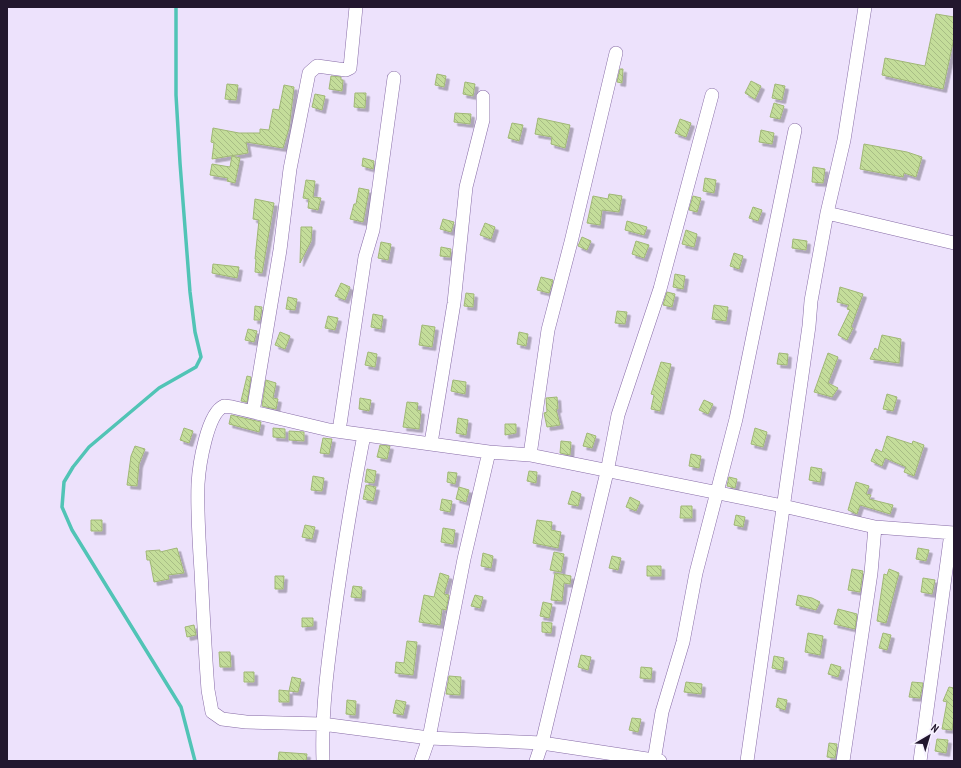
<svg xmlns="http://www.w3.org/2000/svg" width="961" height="768" font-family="'PT Sans Narrow',sans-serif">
	<defs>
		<pattern id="building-back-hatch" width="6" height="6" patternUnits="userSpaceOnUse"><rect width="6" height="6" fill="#c4dd9a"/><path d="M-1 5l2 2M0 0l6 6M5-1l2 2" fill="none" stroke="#a8bd85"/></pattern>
		<filter id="shadow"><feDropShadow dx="3.5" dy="3.5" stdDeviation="0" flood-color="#0004"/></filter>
	</defs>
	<rect width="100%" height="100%" fill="#ede2fc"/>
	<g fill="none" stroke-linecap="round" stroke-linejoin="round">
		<path stroke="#51c4b6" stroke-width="3.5" d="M176,7V95L180,163L190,292L195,332L201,357L196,367L159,388L89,447L73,467L64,482L62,507L72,530L181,707L195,761"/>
	</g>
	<path fill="url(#building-back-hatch)" stroke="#a0b776" filter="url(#shadow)" d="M936,14L954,17V38L943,89L882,75L885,58L925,66Z
		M620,69H623L622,83L617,82Z
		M437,74L446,76L444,87L435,85Z
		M331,76L341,77V80H343L342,91L329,89Z
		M751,81L761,86L755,99L745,93Z
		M465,82L475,84L473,96L463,94Z
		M227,84L238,85L236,100L225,99Z
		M775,84L785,86L782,100L772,98Z
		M284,85L294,87L289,128L283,148L246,142L248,153L212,159L214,143L211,142L213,128L239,133H260V129L269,130L273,109L279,110Z
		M355,93H366L365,108L354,107Z
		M315,94L325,96L322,110L312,107Z
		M774,103L784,106L780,119L770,117Z
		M455,113L471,114L470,124L454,122Z
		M538,118L570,125L565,148L551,144L552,137L535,134Z
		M680,119L691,123L686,137L675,133Z
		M512,123L523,125L519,141L508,138Z
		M761,130L774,133L772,144L759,142Z
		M864,144L907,152L922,157L916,177L904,173L903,177L860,169Z
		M232,156L240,158L235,183L227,181L228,178L210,175L212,164L230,167Z
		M363,158L374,161L373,169L362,166Z
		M813,167L825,169L823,183L812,182Z
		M705,178L716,180L714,193L703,191Z
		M306,180L315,181L313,197L321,198L318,210L308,208L309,199L303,198Z
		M359,188L369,190L363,222L350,219L354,204H356Z
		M609,194L622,196L619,212L602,210L600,225L587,223L593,196L608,199Z
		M693,196L701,198L697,212L689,210Z
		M255,199L274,203L262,273L255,272L256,259H255L259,220L253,219Z
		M753,207L762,210L758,221L749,218Z
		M443,219L454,222L451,232L440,229Z
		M627,221L647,227L644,235L625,230Z
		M485,223L495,227L491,239L480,235Z
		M301,227H312L311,241L300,263Z
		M686,230L697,234L694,247L682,244Z
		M582,237L591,241L587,250L578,246Z
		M793,239L807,241L806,250L792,248Z
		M636,241L649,245L644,258L632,254Z
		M381,242L391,244L388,260L378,258Z
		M441,247L451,249L450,257L440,256Z
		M734,253L743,256L739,269L730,266Z
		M213,264L239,267L237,278L212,273Z
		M675,274L685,276L683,289L673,287Z
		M541,277L553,280L549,293L537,290Z
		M341,283L350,287L345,300L335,296Z
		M840,287L863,294L851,327L853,328L847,340L838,335L850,310L847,309L849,305L837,302Z
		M667,292L675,294L672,307L663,305Z
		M466,293L474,294L473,307L464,306Z
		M288,297L297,299L295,310L286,309Z
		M714,305L728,307L726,321L712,319Z
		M255,306L262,307L260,320H254Z
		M617,311L627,312L625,324L615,323Z
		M373,314L383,316L381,329L371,327Z
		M328,316L338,318L335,330L325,328Z
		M422,325L435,327L432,347L419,345Z
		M248,329L257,331L254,342L245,340Z
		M280,332L290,336L285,349L275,345Z
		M519,332L528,334L526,346L517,344Z
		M882,335L901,339L899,363L870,359L875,348L878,350Z
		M368,352L377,354L375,367L365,365Z
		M779,353L788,354L787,365L777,364Z
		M828,353L838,357L828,383L838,388L832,397L814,392Z
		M661,362L671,364L660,411L651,409L654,395L651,394Z
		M247,376L251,377L247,402L241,401Z
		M266,380L276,383L273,398L278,399L276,409L262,406Z
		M453,380L466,382L465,394L451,391Z
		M887,394L897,397L893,411L883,409Z
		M557,397L558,409H556L560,425L547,427L544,413L547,412L546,398Z
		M360,398L371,400L369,411L359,409Z
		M704,400L713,404L708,414L699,410Z
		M407,402L418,403L417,410L421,411L419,429L403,427Z
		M231,415L261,422L259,432L229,424Z
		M458,418L468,420L466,435L456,433Z
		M505,424H516V433L505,435Z
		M184,428L193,431L189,443L180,440Z
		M273,428L285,429V438L273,437Z
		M755,428L767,432L763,447L751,444Z
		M289,431L304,432V441L289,440Z
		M587,433L596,436L592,448L583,446Z
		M887,436L912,444L913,441L924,445L914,476L904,472L906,467L885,458L882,466L871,461L876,449L882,452Z
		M323,438L332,439L329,454L320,453Z
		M561,441L571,442L570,455L560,453Z
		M380,445L390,446L387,459L377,457Z
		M135,446L145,449L139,464L137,486L127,485L131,456Z
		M691,454L701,456L699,468L689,466Z
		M811,467L822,469L820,482L809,480Z
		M367,469L376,471L374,483L365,482Z
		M529,471L537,472L536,483L527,481Z
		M448,472L457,473L455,484L447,482Z
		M313,476L324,478L322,491L311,490Z
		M729,477L737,479L735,488L727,486Z
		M856,482L869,486L866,494L871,495L869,499L893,505L890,514L860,505L857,514L848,510Z
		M366,485L376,487L373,501L363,499Z
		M459,487L469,490L466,502L456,499Z
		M572,491L581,494L578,506L568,504Z
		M630,497L640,502L636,511L626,507Z
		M442,499L452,501L450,512L440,510Z
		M681,506H692V518H680Z
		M736,515L745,517L743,527L734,525Z
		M91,520H102V531H91Z
		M537,520L552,522L551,530L561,532L558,548L533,543Z
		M305,525L315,527L312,539L302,537Z
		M443,528L455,530L453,544L441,542Z
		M177,548L184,573L168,575L169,579L154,582L150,560H147L146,551L160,550V552Z
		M918,548L929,550L926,561L916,559Z
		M554,552L564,554L561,572L550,570Z
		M483,553L493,556L491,568L481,566Z
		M612,556L621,558L618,570L609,568Z
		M647,566H661V576H647Z
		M852,569L863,571L860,592L848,590Z
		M889,569L899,573L886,623L877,621L884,574L887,575Z
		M440,573L449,576L444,594L449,595L446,610L442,609L440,625L419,622L424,595L434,597Z
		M555,573L571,576L570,584L564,583L562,601L551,600Z
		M275,576H284L283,589H275Z
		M923,578L935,580L932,594L921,592Z
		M353,586L362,587L361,598L351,597Z
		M475,595L483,597L480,608L471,606Z
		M798,595L812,598L820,602L816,610L796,605Z
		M543,602L552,604L549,618L540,616Z
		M838,609L857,614L855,629L834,624Z
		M302,618H313V626L302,627Z
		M542,622L552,623L551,633L542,632Z
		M194,625L196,635L187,637L185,627Z
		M808,633L823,636L820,655L805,652Z
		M883,633L891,635L887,650L879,648Z
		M407,641L417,642L413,675L395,673L396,662L404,663Z
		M219,652H230L231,667H220Z
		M581,655L591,657L588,670L578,667Z
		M774,656L784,658L782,670L772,668Z
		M831,664L841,667L838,677L828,674Z
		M641,667L652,668L651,679L640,678Z
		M244,672H254V682H244Z
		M449,676L461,677L460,695L446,694Z
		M292,677L301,679L298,692L289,691Z
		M686,682L702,684L701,694L684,692Z
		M912,682L923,683L920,698L909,697Z
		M949,687L954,688V717L952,730L942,729L947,702L943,701Z
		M279,690L289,691V702H279Z
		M778,698L787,700L785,710L776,707Z
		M347,700L356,701L355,715L346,714Z
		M396,700L406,702L403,715L393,713Z
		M632,718L641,719L638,732L629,730Z
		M937,739L948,740L946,753L935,751Z
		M829,743L837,744L835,758L827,757Z
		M279,752L307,754L306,761H278Z"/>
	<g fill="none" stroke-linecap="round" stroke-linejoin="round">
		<defs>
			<path id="street" d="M827,213L954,243
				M253,412L280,250L290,169L309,73L317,66L346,70L350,68L356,7
				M339,431L365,257L373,230L394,78
				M431,443L454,303L466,187L483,120V97
				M530,455L548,330L571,242L616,53
				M323,761C321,708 329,655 336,603C344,547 353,491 364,435
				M421,761L429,738L464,559L489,452
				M536,761L542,743L607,472L618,415L660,289L712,95
				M654,761L662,712L683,642L696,573L736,419L795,130
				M660,761L542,743L429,738L322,724L246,722L222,719L212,712L208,690C205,650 203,611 201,571C199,542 197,513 198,484C199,466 207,413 224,406L232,407L329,430L489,452L530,455L783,506L875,527L954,533
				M747,761L809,326L811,301L827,213L844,140L865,7
				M843,761L871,573L875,527
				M920,761L951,533"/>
		</defs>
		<use href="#street" stroke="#876ca6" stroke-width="14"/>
		<use href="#street" stroke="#fff" stroke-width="13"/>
	</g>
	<rect width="961" height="768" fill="none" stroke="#22172e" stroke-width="16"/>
	<g transform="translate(929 736) rotate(38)" stroke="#f7f2ff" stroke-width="3" paint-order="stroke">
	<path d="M0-3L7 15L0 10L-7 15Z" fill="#22172e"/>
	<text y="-6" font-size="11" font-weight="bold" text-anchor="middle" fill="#22172e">N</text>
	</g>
</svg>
